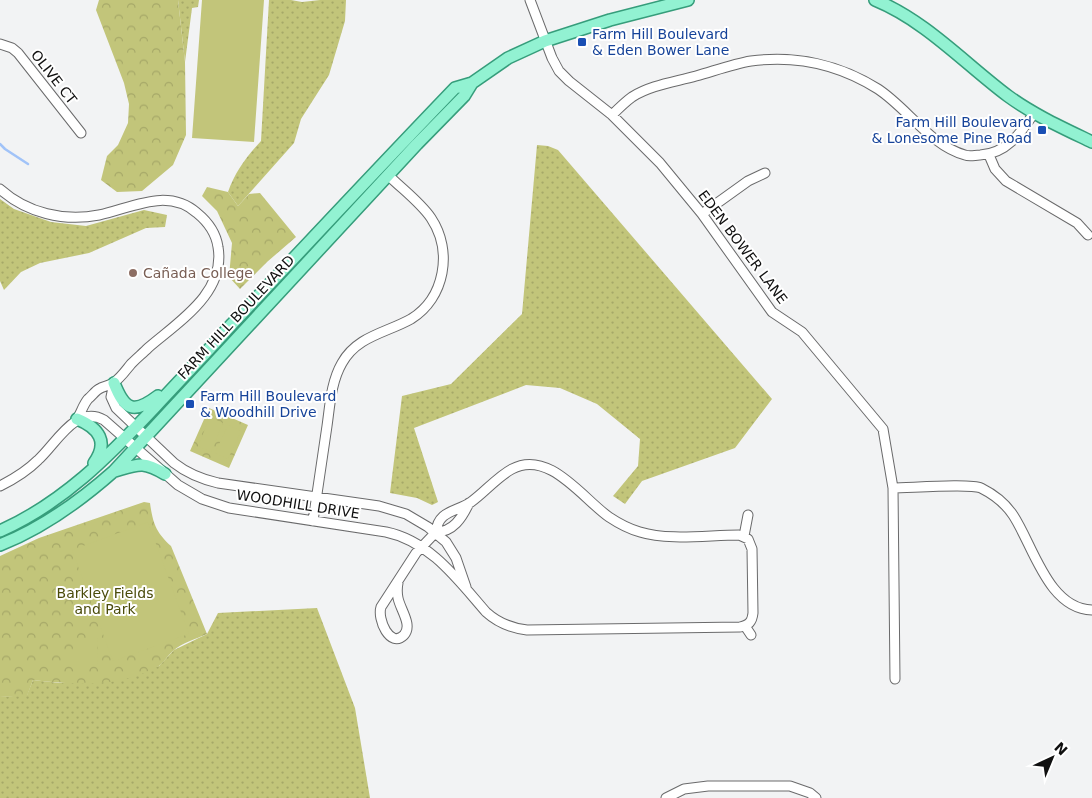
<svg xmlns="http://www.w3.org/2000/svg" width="1092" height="798" font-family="'DejaVu Sans',sans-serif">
	<defs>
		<pattern id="grass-dots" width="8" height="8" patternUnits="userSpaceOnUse" patternTransform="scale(1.25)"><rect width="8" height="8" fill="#c2c57a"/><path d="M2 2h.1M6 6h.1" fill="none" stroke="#a6a868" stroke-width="1.8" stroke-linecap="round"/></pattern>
		<pattern id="forest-crowns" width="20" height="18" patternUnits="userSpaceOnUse" patternTransform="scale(1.25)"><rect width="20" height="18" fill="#c2c57a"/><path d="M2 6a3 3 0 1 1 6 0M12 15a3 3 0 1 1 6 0" fill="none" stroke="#a6a868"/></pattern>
	</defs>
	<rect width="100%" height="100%" fill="#f2f3f4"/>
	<path fill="url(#grass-dots)" d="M178,0H199L198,7L192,8L185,62Z
		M269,0H291L302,2L320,0H346L345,21L329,75L301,119L294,143L238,206L228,192C235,172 246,157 261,141Z
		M537,145L548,146L558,150L772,399L735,448L642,481L625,504L613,496L638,466L640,439L597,404L560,388L526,385L414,428L438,502L432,505L417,498L390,493L402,396L451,384L522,314Z
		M0,199L14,209L51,222L86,226L144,210L167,215L165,227L146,228L89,253L40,263L21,272L4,290L0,281Z
		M317,608L355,708L370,798H0V697L27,695L33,680L60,683L159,666L174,650L207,634L218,613Z"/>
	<path fill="url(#forest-crowns)" d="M99,0H178L185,62L186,135L173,165L142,191L117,192L101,180L107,156L118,145L128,123L129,104L124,83L96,10Z
		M207,187L228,192L238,206L249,194L260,193L296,237L267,262L240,289L229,277L232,243L217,211L202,196Z
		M209,408L248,425L229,468L190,451Z
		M144,502L150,503C153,524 156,532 171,546L207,634C196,639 181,643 173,651C167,656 163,664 157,667C117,688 77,685 33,680L27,696L0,697V556L39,538Z"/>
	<path fill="#c2c57a" d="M202,0H264L254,142L192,138Z
		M210,417L223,423L211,452L198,446Z
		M228,425L241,431L228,459L215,453Z
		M148,522L189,634L113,661L72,550Z
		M74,638H98L97,664H74Z"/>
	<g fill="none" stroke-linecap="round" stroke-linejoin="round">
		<path stroke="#a1c3f8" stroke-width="2.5" d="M0,144L5,149L28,164"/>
		<defs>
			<path id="minor" d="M530,0L552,58L559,71L569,81L612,115L660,163L702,214L772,312L802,332L883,429L893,488L895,679
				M0,44L12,48L18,53L81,133
				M612,115C618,109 625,102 632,97C651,85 675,82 696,76C714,71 733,64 751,61C796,55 840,65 878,89C907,108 931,146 965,155C970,157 975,155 980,155C1006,154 1021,133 1034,113
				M989,155L995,169L1006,181L1077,223L1088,235
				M0,189C27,213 64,222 99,215C132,208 167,187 197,213C208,222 216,233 218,247C226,293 178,322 148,348C143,353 137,358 131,364C126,370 120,379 113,383C109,386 103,386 99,389C95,391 92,396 88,399C83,405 81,413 77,419
				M702,214L748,181L765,173
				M114,383L111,397L116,408L174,463C188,474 201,479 218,483L379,506L406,514L428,527L446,542L456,558L466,587
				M0,486C14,479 27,471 38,460C56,444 76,404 104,420L178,485L202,499L229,508L386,532C430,541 458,580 486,612C498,623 510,628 527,630L740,627C749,625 752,622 753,613L752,549L748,539L739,535C708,535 669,541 640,532C629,529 618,523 609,517C583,499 549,449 512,469C497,477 485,492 471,502C457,512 438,510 436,532
				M893,488C909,488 970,483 981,488C993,494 1005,503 1013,515C1033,545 1048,609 1092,610
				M313,521C318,489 322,458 327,426C330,405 331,382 342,363C357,336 386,333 411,319C445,298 453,251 431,218C420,202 402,189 388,175
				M436,532C453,532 462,518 469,503
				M744,536L748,515
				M398,583C397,588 397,593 398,598C400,609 413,625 404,635C390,649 377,619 381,607L416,553L436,532
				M745,626L751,635
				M666,798L684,789L708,786H790L810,793L816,798"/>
			<path id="major" d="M875,0C926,21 964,63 1008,96C1034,115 1063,128 1092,142
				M114,383C125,411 134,414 158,396
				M77,419C99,428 109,442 94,463
				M115,471C139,464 143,461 165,474
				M0,531C63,503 109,456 155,407C181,379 207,352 232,324C306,245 380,166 455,88L472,83L508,58L545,41L610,20L688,0
				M0,545C43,528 79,502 114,471L417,144L464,96L472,83"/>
		</defs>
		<use href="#minor" stroke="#6a6a6b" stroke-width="11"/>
		<use href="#major" stroke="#369d7b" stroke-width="14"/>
		<use href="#minor" stroke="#fff" stroke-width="9"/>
		<use href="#major" stroke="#92f2d2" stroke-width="11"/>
	</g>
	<g fill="#1a4fb4" stroke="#fff" stroke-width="2">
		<rect x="577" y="37" width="10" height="10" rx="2.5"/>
		<rect x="1037" y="125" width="10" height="10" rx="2.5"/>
		<rect x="185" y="399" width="10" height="10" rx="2.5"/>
	</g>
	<circle fill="#8d6e63" stroke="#fff" stroke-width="2" cx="133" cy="273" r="5"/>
	<g text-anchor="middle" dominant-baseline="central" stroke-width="4" stroke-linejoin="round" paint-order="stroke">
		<g font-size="14" fill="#164399" stroke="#fff" text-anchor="start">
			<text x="592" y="34">Farm Hill Boulevard<tspan x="592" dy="16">&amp; Eden Bower Lane</tspan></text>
			<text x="1032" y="122" text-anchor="end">Farm Hill Boulevard<tspan x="1032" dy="16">&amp; Lonesome Pine Road</tspan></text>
			<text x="200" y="396">Farm Hill Boulevard<tspan x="200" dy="16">&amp; Woodhill Drive</tspan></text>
		</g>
		<g font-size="14" fill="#101010" stroke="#fff">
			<text transform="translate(54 77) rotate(52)">OLIVE CT</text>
			<text transform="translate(743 247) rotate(53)">EDEN BOWER LANE</text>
			<text transform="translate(236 317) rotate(-47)">FARM HILL BOULEVARD</text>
			<text transform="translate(298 504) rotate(9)">WOODHILL DRIVE</text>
		</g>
		<g font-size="14" fill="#785e54" stroke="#fff" text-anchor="start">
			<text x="143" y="273">Cañada College</text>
		</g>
		<g font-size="14" fill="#4a4b0a" stroke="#fff">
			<text x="105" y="593">Barkley Fields<tspan x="105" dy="16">and Park</tspan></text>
		</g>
	</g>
	<g transform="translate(1052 758) rotate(44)" stroke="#ffffff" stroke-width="4" paint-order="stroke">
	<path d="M0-4L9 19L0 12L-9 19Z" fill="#101010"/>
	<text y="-8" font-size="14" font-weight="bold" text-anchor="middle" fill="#101010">N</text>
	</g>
</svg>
